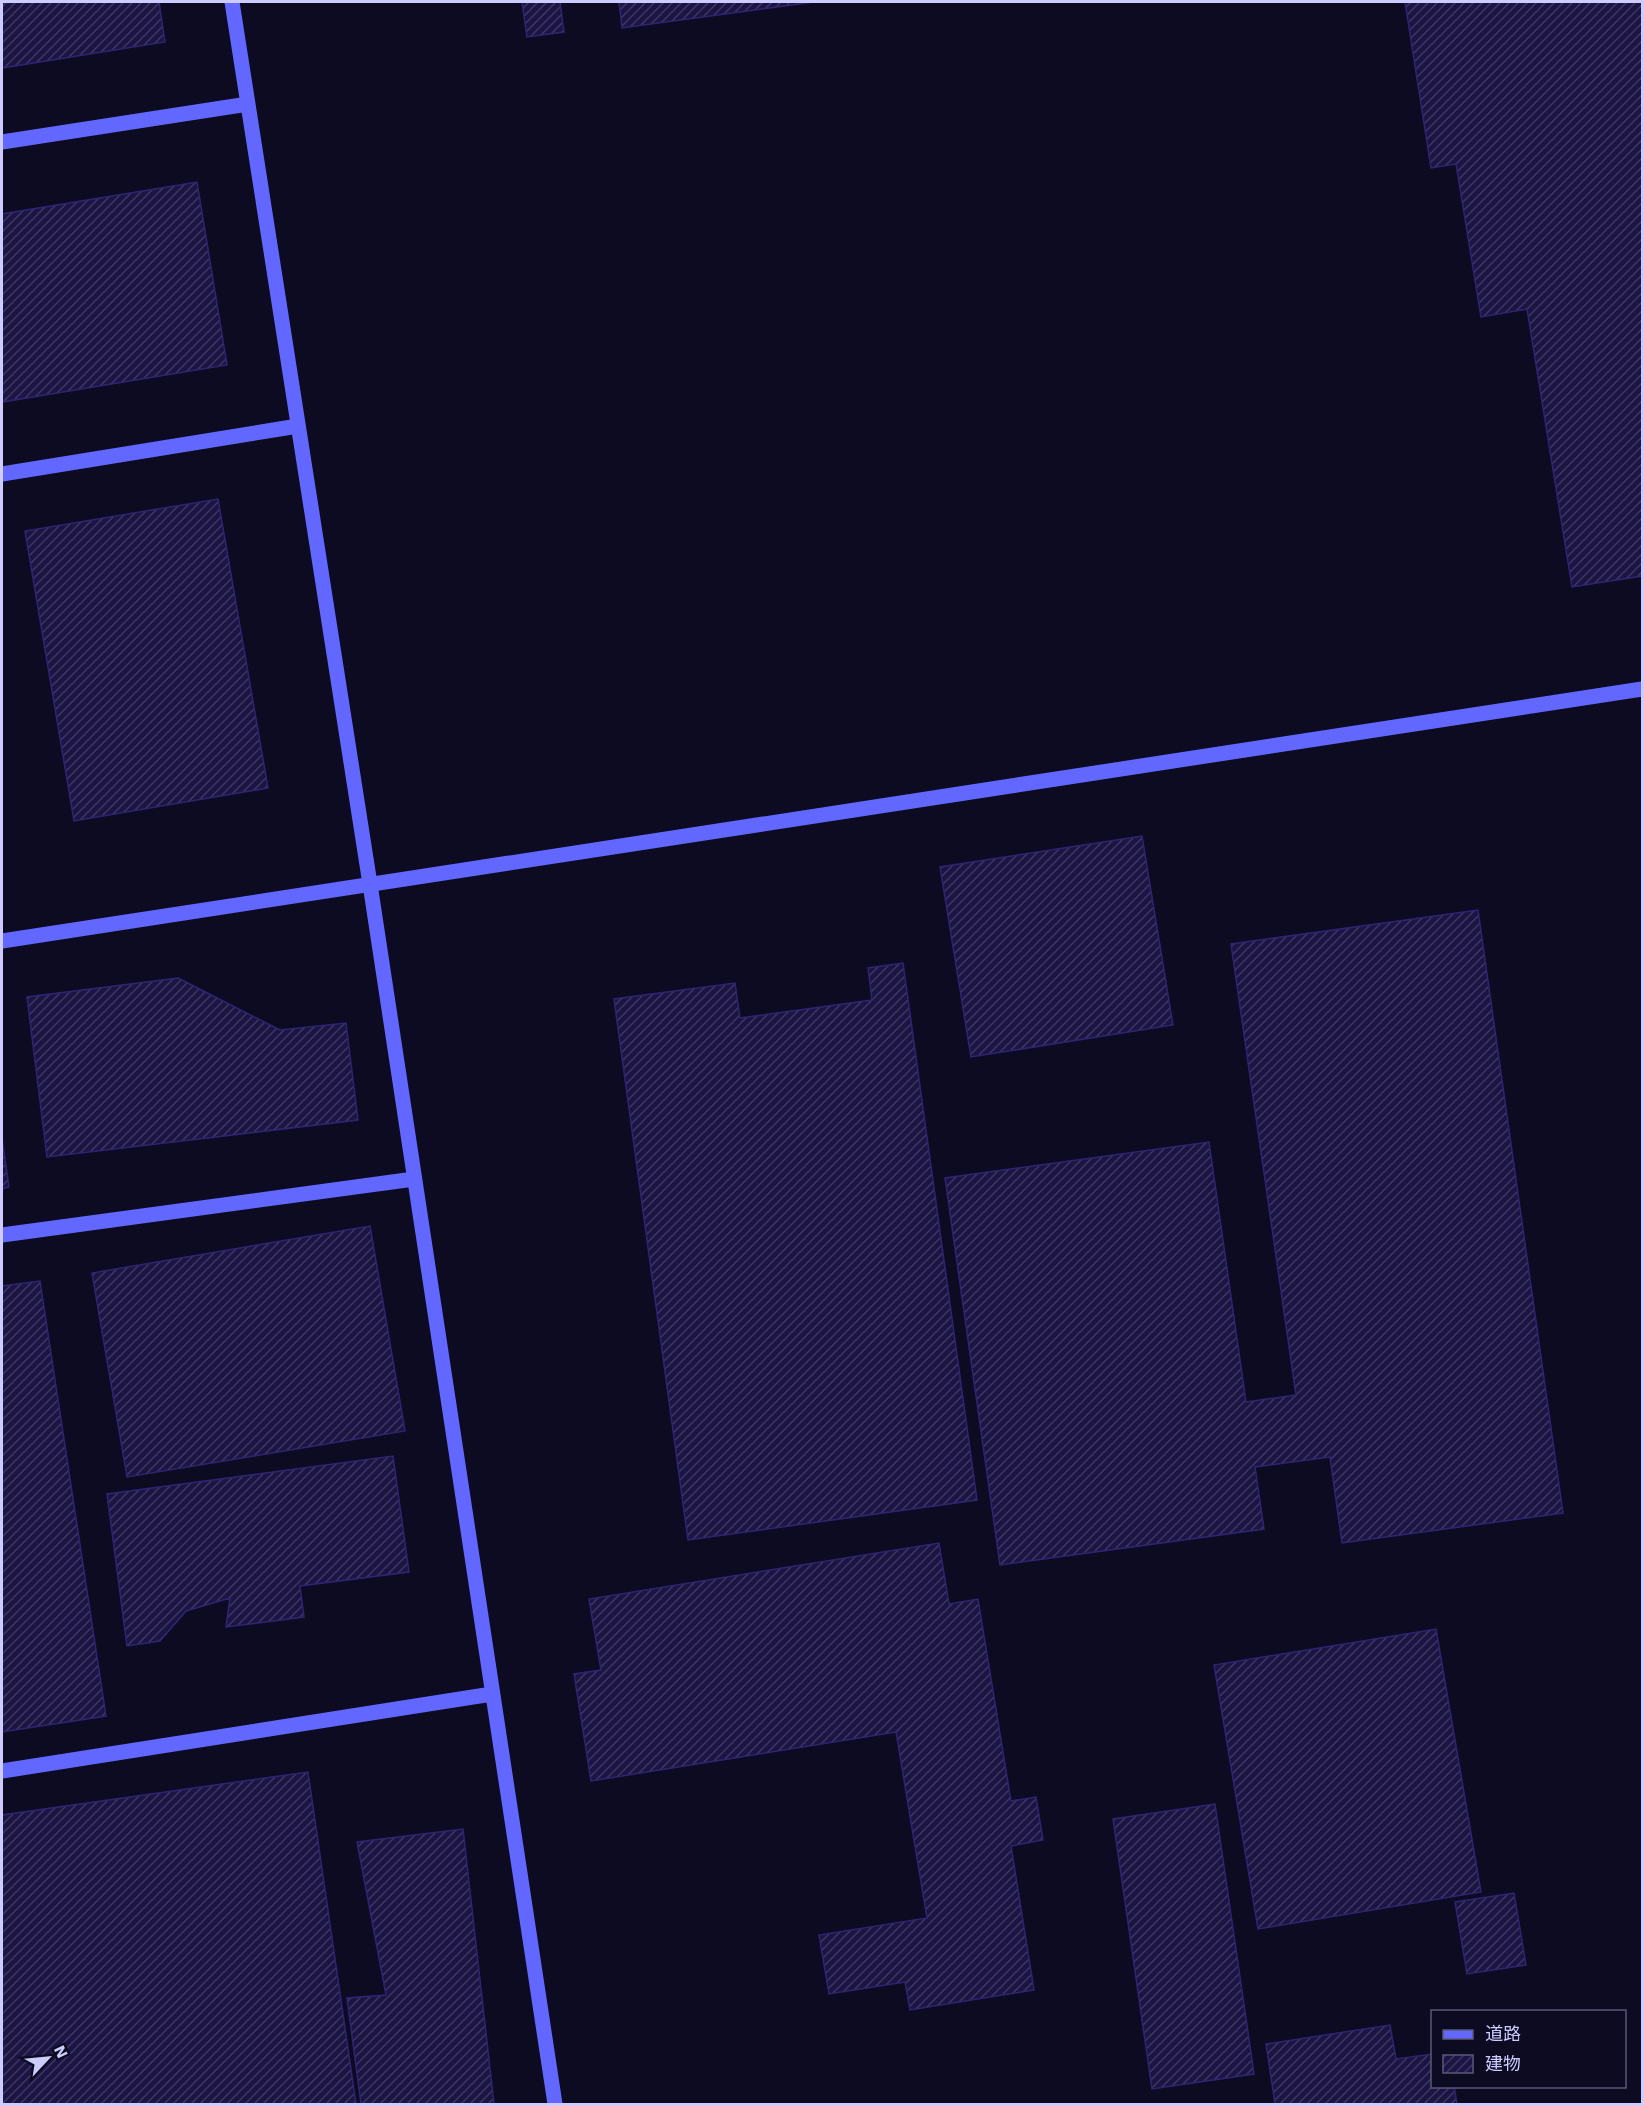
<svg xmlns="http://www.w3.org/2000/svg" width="1644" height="2106" font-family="'Work Sans','Noto Sans JP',sans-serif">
	<defs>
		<pattern id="building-hatch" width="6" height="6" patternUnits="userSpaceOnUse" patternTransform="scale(1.5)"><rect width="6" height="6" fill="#1c1544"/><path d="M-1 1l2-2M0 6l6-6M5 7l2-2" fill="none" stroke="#3c3660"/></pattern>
	</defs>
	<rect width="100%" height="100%" fill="#0d0b22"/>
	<path fill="url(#building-hatch)" stroke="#2f2473" stroke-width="1.5" d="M2,2H159L165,42L2,68Z
		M522,2H560L564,32L527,37Z
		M619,2H814L622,28Z
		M1405,2H1642V576L1572,587L1527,309L1481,317L1456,164L1431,168Z
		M197,182L227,365L2,402V214Z
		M218,499L268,788L74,821L25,531Z
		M1142,836L1173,1025L971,1057L940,867Z
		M1478,910L1563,1513L1342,1543L1330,1457L1255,1467L1264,1529L1000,1565L945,1178L1209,1142L1246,1402L1296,1395L1231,944Z
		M903,963L977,1500L688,1540L614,999L735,983L740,1018L872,1000L868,968Z
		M178,978L280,1030L346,1023L358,1120L47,1157L27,997Z
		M2,1138L9,1187L2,1189Z
		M370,1226L405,1431L127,1477L92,1273Z
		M40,1281L106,1716L2,1732V1286Z
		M393,1456L409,1572L300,1586L304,1617L226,1627L230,1598L186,1611L160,1641L127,1646L107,1494Z
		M939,1543L949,1604L978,1599L1011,1801L1036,1797L1043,1840L1011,1846L1034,1990L910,2010L905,1982L829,1994L819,1935L927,1918L896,1732L591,1781L574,1674L601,1670L589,1599Z
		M1436,1629L1481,1892L1258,1929L1214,1665Z
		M308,1772L356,2104H2V1815Z
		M1215,1804L1254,2074L1152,2089L1113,1819Z
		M463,1829L494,2104H361L347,1998L386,1995L357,1842Z
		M1514,1893L1526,1965L1467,1974L1455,1902Z
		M1390,2025L1396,2059L1432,2054V2086H1454L1457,2104H1275L1266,2044Z"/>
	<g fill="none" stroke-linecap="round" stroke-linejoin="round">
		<path stroke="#6268ff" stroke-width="15" d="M232,2L370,884L555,2104
			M2,142L248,104
			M2,474L298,426
			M2,941L1642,689
			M2,1235L414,1179
			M2,1771L492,1694"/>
	</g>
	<rect width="1644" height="2106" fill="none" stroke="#cecbff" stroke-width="6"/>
	<rect x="1431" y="2010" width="195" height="78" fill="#0d0b22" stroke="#5a587a" stroke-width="1.5"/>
	<rect x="1443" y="2030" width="30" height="9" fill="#6268ff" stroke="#5a587a" stroke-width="1.5"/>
	<text x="1485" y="2040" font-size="18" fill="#cecbff">道路</text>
	<rect x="1443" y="2055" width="30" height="18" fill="url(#building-hatch)" stroke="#5a587a" stroke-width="1.5"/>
	<text x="1485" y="2070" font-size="18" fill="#cecbff">建物</text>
	<g transform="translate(48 2058) rotate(64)" stroke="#0d0b22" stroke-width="4.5" paint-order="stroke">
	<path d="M0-4.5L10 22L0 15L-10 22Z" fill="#cecbff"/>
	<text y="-9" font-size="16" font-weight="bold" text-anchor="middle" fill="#cecbff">N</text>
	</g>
</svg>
